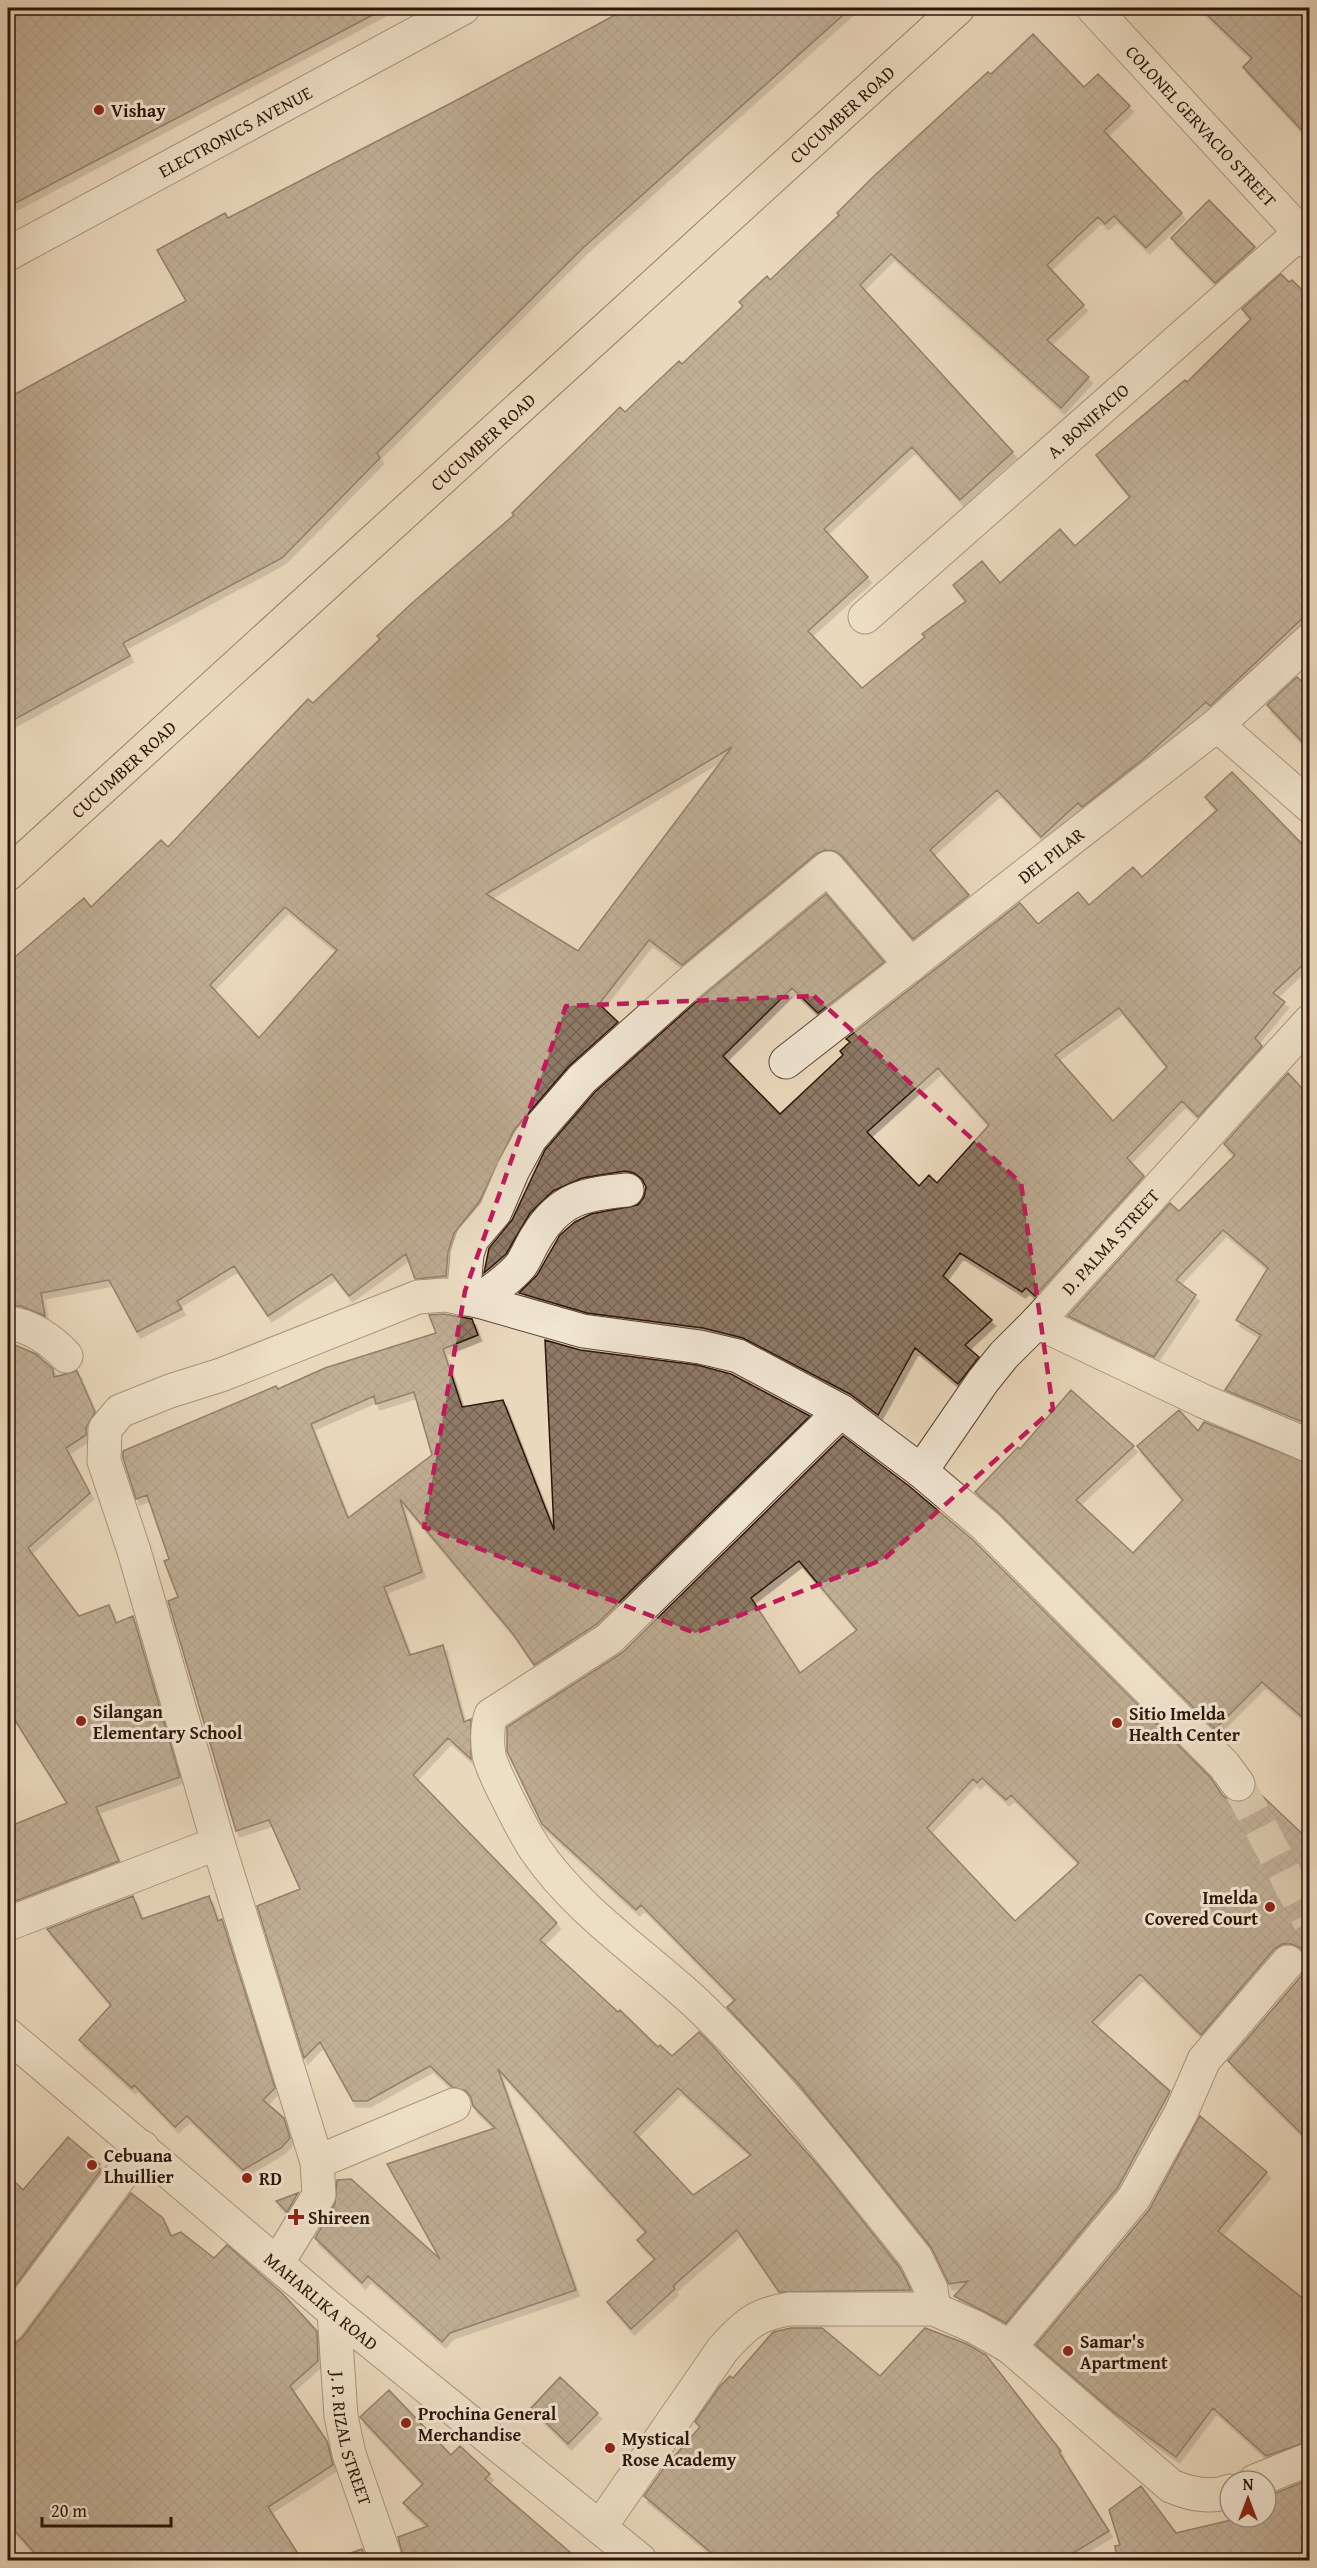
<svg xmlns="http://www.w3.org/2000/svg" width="1317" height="2568" font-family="'Gentium Book Plus',serif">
	<defs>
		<pattern id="building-cross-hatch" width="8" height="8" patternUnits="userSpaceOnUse" patternTransform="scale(1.5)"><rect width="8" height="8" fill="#8f7a66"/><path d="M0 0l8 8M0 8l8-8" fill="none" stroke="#756352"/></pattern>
		<filter id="shadow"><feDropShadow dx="3.5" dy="6" stdDeviation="0" flood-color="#0004"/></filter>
	</defs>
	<rect width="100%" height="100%" fill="#ead8bc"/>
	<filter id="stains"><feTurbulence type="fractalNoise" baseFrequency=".00333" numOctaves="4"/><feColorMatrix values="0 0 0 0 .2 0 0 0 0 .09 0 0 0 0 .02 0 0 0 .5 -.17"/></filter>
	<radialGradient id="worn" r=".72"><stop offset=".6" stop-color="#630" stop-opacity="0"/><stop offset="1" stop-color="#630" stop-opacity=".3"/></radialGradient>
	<path fill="url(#building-cross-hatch)" stroke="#2d1408" stroke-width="1.5" fill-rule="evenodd" filter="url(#shadow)" d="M8,8H386L8,207Z
		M628,8H851L584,247L377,453L380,458L282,558L123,643L130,656L8,723V398L186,301L157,250L225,213L228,218L459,99Z
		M1200,8H1310V139L1243,67L1252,58Z
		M1033,34L1084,87L1098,74L1130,106L1104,131L1182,213L1146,248L1114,216L1105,224L1098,217L1047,265L1084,305L1047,340L1089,377L1061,408L891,254L860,285L1013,452L960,500L912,447L824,529L868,577L808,631L862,688L925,637L922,634L966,601L953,585L982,561L1000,583L1060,529L1075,546L1130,497L1096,455L1185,380L1187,382L1251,319L1242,309L1281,274L1289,282L1292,280L1310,298V611L1210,706L1206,702L1143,759L1082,807L1078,803L1041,837L997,790L930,850L969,895L913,939L842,856L835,851L825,850L816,854L682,965L649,940L599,1004L618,1022L568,1067L514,1130L479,1202L454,1233L448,1252L446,1276L415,1279L406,1254L349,1296L332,1274L268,1316L234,1266L177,1301L182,1309L137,1332L109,1280L41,1293L45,1316L21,1306L8,1305V963L84,898L91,907L161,840L168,847L308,699L313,703L380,639L377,636L411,604L514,515L512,513L620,407L625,412L679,361L682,364L743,306L739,302L767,276L770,280L839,215L837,213L873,177L988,72L991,74ZM732,747L578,951L486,894ZM285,907L337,950L259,1038L210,985Z
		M1209,200L1255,247L1215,283L1171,238Z
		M1297,677L1310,689V750L1267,705Z
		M1232,772L1310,852V958L1273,993L1285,1002L1255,1038L1262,1046L1198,1117L1182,1101L1127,1158L1144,1176L1035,1296L1026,1288L1022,1292L960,1253L943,1276L992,1320L965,1345L979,1357L958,1384L915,1348L878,1415L850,1394L743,1338L703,1328L587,1313L519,1293L537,1275L560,1235L575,1222L591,1214L638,1205L644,1197L646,1187L642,1179L634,1173L625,1171L582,1178L553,1191L530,1213L506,1254L484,1273L489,1248L512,1220L545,1150L595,1092L704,995L826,894L884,962L818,1013L792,988L723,1056L780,1114L843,1055L840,1051L850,1042L846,1039L1020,903L1038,924L1078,892L1089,905L1133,867L1142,877L1217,810L1205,797ZM1119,1008L1167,1067L1113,1121L1055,1055ZM938,1068L989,1125L937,1183L929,1175L919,1186L867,1132Z
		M1288,1073L1310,1097V1425L1225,1390L1261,1335L1236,1320L1268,1268L1223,1230L1176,1280L1196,1295L1154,1357L1068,1316L1170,1203L1179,1211L1235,1155L1224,1144Z
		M444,1314L472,1319L478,1335L443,1349L462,1407L503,1400L554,1530L545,1340L580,1350L697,1365L731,1374L810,1416L597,1624L534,1665L513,1634L400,1499L422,1572L384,1587L410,1655L443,1645L464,1722L471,1719V1759L448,1738L413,1775L557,1923L540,1940L618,2012L620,2010L658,2047L660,2045L672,2056L699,2032L712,2045L823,2171L900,2268L911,2290L779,2292L737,2230L673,2286L675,2289L631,2329L607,2302L655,2259L637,2240L646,2232L498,2069L576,2290L450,2333L442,2342L368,2276L362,2283L315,2238L335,2204L337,2180L351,2179L440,2259L387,2164L495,2128L473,2106L471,2097L466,2091L452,2087L430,2066L367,2101H353L320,2042L304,2058L257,1906L300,1889L269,1820L236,1831L168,1601L178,1597L164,1561L169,1559L147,1495L136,1499L123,1458V1451L276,1386L278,1389L325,1368L436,1333L429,1315ZM414,1392L432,1455L348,1518L311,1424L374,1396L376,1404ZM678,2088L751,2155L693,2195L634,2132Z
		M8,1342L36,1354L53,1369L54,1377L77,1371L95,1412L86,1428V1435L66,1448L90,1493L28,1548L79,1616L109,1605L116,1623L133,1616L180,1777L96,1807L119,1861L8,1904V1827L67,1803L8,1709Z
		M1071,1390L1134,1446L1076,1500L1133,1553L1183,1500L1137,1446L1179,1410L1198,1431L1204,1422L1310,1464V1724L1262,1682L1215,1729L999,1513L975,1492L1018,1447L1020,1449Z
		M843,1436L909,1486L973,1540L1210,1777L1223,1796L1231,1801L1241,1802L1250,1799L1256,1790L1310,1841V2142L1228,2061L1303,1974L1306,1966V1956L1301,1948L1291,1944H1282L1274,1949L1201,2035L1140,1974L1092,2022L1170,2091L1118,2187L1006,2323L954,2296L968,2281L949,2284L931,2247L878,2181L797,2082L727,2007L735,2000L641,1905L636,1910L542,1824L507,1751V1727L622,1653ZM799,1561L857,1630L800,1673L751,1598ZM982,1778L1006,1800L1011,1795L1079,1863L1015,1921L927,1828L973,1779L977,1783Z
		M133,1896L142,1919L209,1896L218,1921L222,1919L275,2088L263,2100L284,2118L290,2138L281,2148L243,2170L187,2116L175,2127L134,2085L132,2088L79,2040L111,2005L47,1929Z
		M1200,2116L1267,2172L1218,2231L1310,2304V2441L1266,2456L1213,2408L1176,2457L1115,2413L1036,2345L1149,2210Z
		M68,2137L100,2164L97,2167L101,2170L8,2295V2175L23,2190Z
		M131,2193L163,2218L171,2236L181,2232L214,2258L227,2245L282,2293L317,2331L318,2361L290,2386L327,2441L333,2465L268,2507L302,2560H41L8,2523V2344L16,2343L23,2337Z
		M298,2193L287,2212L276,2201Z
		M791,2328H822L880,2376L925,2328L967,2344L986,2355L1061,2451L1059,2452L1109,2531L1062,2560H720L644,2496L664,2468L700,2427L695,2422L720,2386L730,2376L733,2378L773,2332Z
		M560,2377L598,2413L568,2444L531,2408Z
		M389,2390L451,2455L460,2446L490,2474L485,2479L579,2560H404L398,2537L428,2526L403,2503L423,2484L360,2417Z
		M1310,2479V2560H1117L1115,2546L1120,2545L1109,2510L1141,2486L1176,2533L1244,2517H1266V2497Z
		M362,2549L366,2560H345V2555Z"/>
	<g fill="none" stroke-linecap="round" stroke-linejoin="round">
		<path stroke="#c4b198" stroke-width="33" stroke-dasharray="33 16" stroke-linecap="butt" d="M1238,1784L1310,1922"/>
		<defs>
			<g id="minor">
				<path id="s1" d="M1093,8L1310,243"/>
				<path id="s2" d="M8,254L463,8"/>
				<path id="s3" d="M865,617L1310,224"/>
				<path d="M1217,725L1310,806"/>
				<path id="s4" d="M786,1062L1217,725L1310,640"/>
				<path d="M463,1299L467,1254L472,1239L495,1212L513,1170L530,1139L582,1079L692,981L828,868L911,965"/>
				<path d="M478,1301C492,1290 510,1279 521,1265C527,1256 531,1245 537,1236C560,1198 585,1194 627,1190"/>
				<path d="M1037,1322L1203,1401L1310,1446"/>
				<path d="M8,1323C29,1325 52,1340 66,1356"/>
				<path d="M841,1411L609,1639L491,1715C487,1727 487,1742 489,1755C492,1771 525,1834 535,1849C577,1911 642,1953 696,2003C776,2079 847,2172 916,2258L931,2289L934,2309"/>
				<path id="s5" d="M921,1471L983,1381L1004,1355L1037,1322L1310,1021"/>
				<path d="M8,1924L218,1843"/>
				<path id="s6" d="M8,2035L334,2312L640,2560"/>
				<path d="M317,2162L454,2105"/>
				<path d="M278,2262L319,2195L317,2162L218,1843L134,1551L104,1461L105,1429L120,1411L170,1391L221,1375L418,1297L445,1295L478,1301L583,1331L700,1347L738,1356L841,1411L921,1471L986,1526L1224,1765L1238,1784"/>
				<path id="s7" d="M334,2312L341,2416L349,2454L386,2560"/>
				<path d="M8,2326L142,2147"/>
				<path d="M1010,2347L1134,2198L1181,2113L1204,2060L1288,1962"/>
				<path d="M1255,2481L1310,2459"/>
				<path d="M600,2527L723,2349C745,2325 756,2314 789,2309H934L975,2327L1010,2347L1171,2486C1190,2494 1210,2499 1230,2491"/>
			</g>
			<g id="major">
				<path id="s8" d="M8,874L958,8"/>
			</g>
		</defs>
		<use href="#minor" stroke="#5c4535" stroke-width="35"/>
		<use href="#major" stroke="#2d1408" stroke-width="35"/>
		<use href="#minor" stroke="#f1e6d3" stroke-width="33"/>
		<use href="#major" stroke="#ead8bc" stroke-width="33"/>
	</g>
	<path d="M0 0H1317V2568H0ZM814,996L1021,1183L1053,1409L884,1559L695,1633L424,1527L465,1291L566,1006Z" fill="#ead8bc" fill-opacity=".55" fill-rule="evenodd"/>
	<path fill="none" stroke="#c2185b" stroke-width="4.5" stroke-dasharray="12 8" stroke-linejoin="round" d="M814,996L1021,1183L1053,1409L884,1559L695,1633L424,1527L465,1291L566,1006Z"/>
	<g fill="#8f2418" stroke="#f1e6d3" stroke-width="2">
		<circle cx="99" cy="110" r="6"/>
		<circle cx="81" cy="1721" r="6"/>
		<circle cx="1117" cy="1723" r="6"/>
		<circle cx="1270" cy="1907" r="6"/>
		<circle cx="92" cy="2165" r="6"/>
		<circle cx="247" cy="2178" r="6"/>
		<path d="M293 2208h6v6h6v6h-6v6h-6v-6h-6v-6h6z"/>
		<circle cx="1068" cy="2351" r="6"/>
		<circle cx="406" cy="2423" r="6"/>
		<circle cx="610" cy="2448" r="6"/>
	</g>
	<g text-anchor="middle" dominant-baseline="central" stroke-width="6" stroke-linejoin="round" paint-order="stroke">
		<g font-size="18" font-weight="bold" fill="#2d1408" stroke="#f1e6d3" text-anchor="start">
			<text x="111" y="110">Vishay</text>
			<text x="93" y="1711">Silangan<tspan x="93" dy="21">Elementary School</tspan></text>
			<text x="1129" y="1713">Sitio Imelda<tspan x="1129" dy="21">Health Center</tspan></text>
			<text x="1258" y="1897" text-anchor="end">Imelda<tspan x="1258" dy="21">Covered Court</tspan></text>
			<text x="104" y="2155">Cebuana<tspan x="104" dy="21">Lhuillier</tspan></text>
			<text x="259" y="2178">RD</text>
			<text x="308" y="2217">Shireen</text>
			<text x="1080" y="2341">Samar's<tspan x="1080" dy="21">Apartment</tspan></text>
			<text x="418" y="2413">Prochina General<tspan x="418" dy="21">Merchandise</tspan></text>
			<text x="622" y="2438">Mystical<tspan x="622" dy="21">Rose Academy</tspan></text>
		</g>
		<g font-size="18" fill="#2d1408" stroke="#f1e6d3">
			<text stroke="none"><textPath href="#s8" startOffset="1128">CUCUMBER ROAD</textPath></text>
			<text stroke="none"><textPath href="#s1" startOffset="160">COLONEL GERVACIO STREET</textPath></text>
			<text stroke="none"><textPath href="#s2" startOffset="258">ELECTRONICS AVENUE</textPath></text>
			<text stroke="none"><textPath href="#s3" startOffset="297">A. BONIFACIO</textPath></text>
			<text stroke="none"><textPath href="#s8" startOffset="642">CUCUMBER ROAD</textPath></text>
			<text stroke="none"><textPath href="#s8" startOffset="156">CUCUMBER ROAD</textPath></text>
			<text stroke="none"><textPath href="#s4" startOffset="336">DEL PILAR</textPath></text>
			<text stroke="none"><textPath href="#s5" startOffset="298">D. PALMA STREET</textPath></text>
			<text stroke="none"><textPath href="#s6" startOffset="411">MAHARLIKA ROAD</textPath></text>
			<text stroke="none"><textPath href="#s7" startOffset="128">J. P. RIZAL STREET</textPath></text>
		</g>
	</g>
	<rect width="1317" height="2568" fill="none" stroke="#ead8bc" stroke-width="30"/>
	<rect x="9" y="9" width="1299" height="2550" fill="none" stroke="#2d1408" stroke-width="3"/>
	<rect x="15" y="15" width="1287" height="2538" fill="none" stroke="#2d1408" stroke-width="1.5"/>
	<g transform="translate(1248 2499)"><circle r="28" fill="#f1e6d3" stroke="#a39282" stroke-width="1.5"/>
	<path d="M0-4.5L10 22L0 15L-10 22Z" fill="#8f2418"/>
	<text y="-9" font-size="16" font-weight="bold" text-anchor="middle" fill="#2d1408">N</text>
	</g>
	<path d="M42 2517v9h129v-9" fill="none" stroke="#2d1408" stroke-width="3"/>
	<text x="51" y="2517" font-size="18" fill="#2d1408" stroke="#f1e6d3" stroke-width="4.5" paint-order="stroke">20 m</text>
	<rect width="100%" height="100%" filter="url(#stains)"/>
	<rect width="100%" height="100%" fill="url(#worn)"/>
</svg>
